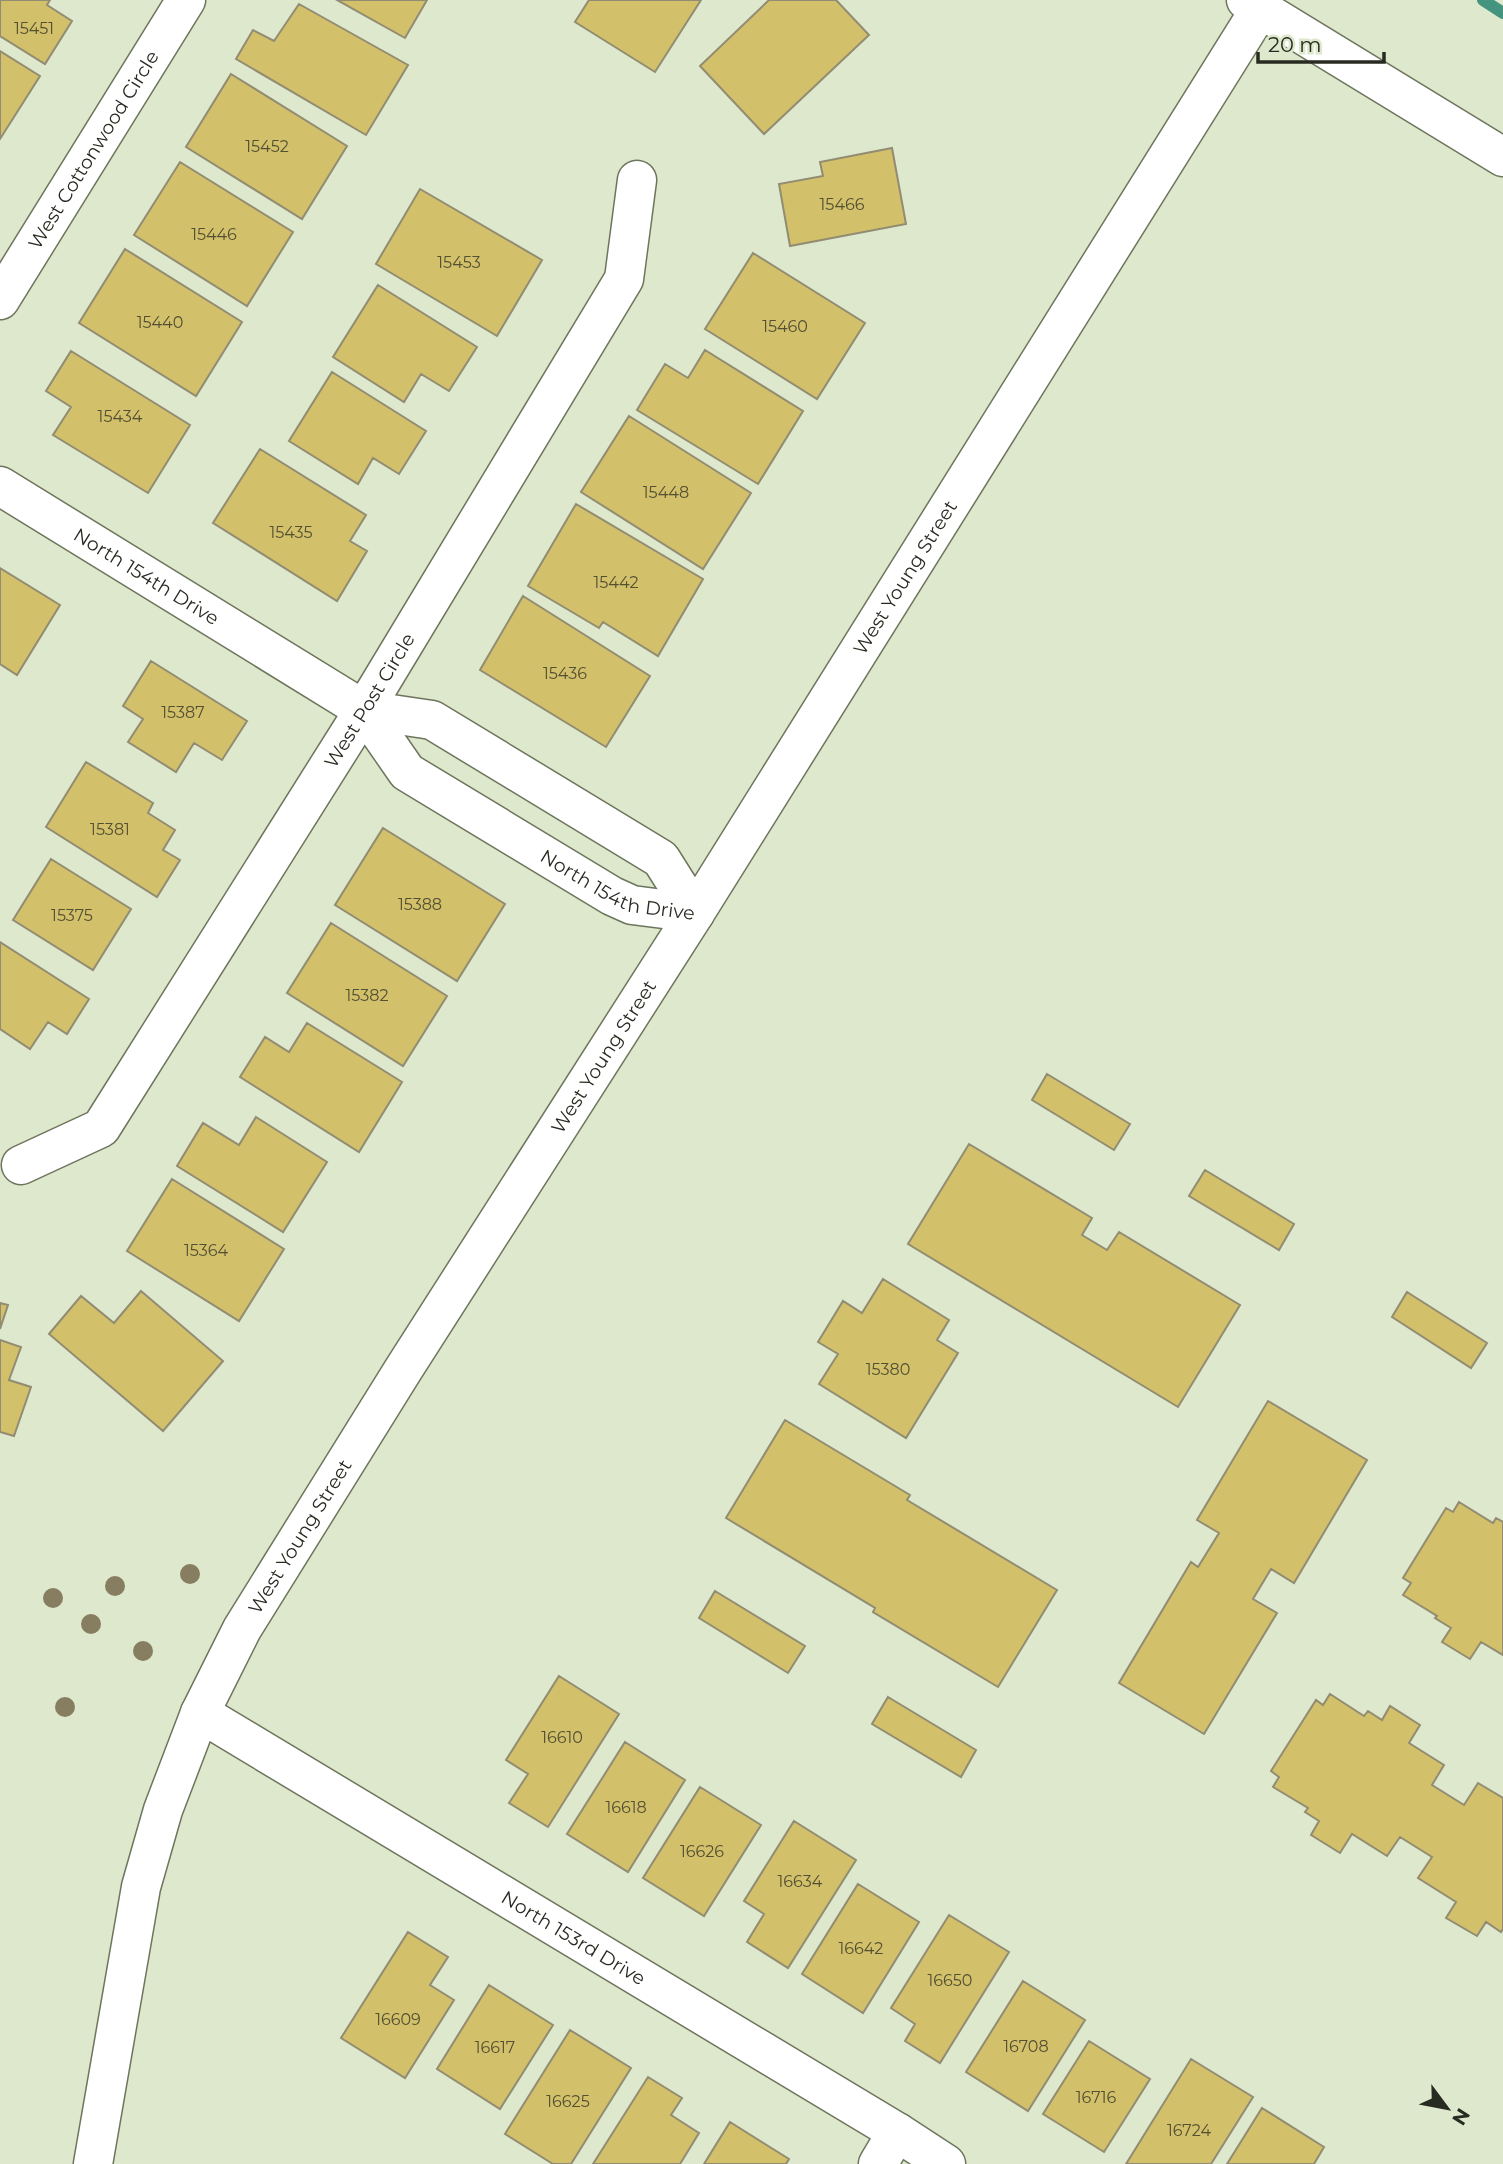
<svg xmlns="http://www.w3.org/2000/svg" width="1503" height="2164" font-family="Montserrat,sans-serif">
	<rect width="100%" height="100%" fill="#dee8cd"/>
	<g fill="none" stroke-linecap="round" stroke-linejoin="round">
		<path stroke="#449480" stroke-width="12" d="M1483,0L1503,13"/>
	</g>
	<path fill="#d3c06a" stroke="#918c72" stroke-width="2" d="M0,0H50L47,5L72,21L45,64L0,36Z
		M337,0H427L405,38Z
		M589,0H701L655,72L575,22Z
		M769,0H836L869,35L764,134L700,66Z
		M299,4L408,65L366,135L236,59L253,30L274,41Z
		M0,51L40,76L0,139Z
		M231,74L347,146L302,219L186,147Z
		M892,148L906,224L790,246L779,184L823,176L820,162Z
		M180,162L293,232L247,306L134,235Z
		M420,189L542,260L497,336L376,264Z
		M125,249L242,322L196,396L79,323Z
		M753,253L865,323L817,399L705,329Z
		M378,285L477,347L449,391L421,374L404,402L333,357Z
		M705,350L803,411L758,484L637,410L665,364L688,378Z
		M71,351L190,425L148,493L53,435L71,407L46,391Z
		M332,372L426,431L399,474L373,458L358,484L289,441Z
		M629,416L751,493L703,569L581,492Z
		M260,449L366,515L350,541L367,551L337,601L213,523Z
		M576,504L703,579L658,656L603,622L599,628L528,586Z
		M0,568L60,605L17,675L0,664Z
		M523,596L650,676L606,747L480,670Z
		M151,661L247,721L222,760L194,743L176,772L128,742L143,719L123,706Z
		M86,762L153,803L148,813L175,830L163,850L180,860L157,897L46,827Z
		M383,828L505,904L457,981L335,905Z
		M51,859L131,909L93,970L13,920Z
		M331,923L447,996L403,1066L287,993Z
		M0,942L89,999L67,1034L48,1022L30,1049L0,1029Z
		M307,1023L402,1082L359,1152L240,1077L265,1037L289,1052Z
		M1047,1074L1130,1124L1114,1150L1032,1100Z
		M256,1117L327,1162L283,1232L177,1166L203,1123L239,1145Z
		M969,1144L1092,1218L1082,1235L1107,1250L1119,1232L1240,1305L1178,1407L908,1244Z
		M1205,1170L1294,1224L1279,1250L1189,1196Z
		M172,1179L284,1249L239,1321L127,1251Z
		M883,1279L949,1320L937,1340L958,1353L906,1438L819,1384L838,1354L818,1342L843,1301L862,1313Z
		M141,1291L223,1361L163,1431L49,1334L81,1296L114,1323Z
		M1407,1292L1487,1343L1471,1368L1392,1317Z
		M0,1303L8,1305L0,1329Z
		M0,1340L21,1347L9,1380L31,1387L14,1436L0,1432Z
		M1268,1401L1367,1460L1294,1583L1271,1569L1253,1599L1277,1613L1204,1734L1119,1683L1191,1562L1198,1567L1219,1533L1197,1520Z
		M785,1420L910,1495L907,1500L1057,1590L998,1687L873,1612L875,1608L726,1518Z
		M1459,1502L1493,1523L1496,1518L1503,1522V1655L1481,1642L1470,1659L1442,1642L1451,1628L1435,1618L1437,1616L1403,1595L1411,1583L1403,1578L1446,1508L1453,1512Z
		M715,1591L805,1646L788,1673L699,1618Z
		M559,1676L619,1714L548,1827L509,1803L528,1774L506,1760Z
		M1330,1694L1364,1716L1368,1711L1382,1720L1390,1706L1420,1725L1409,1743L1444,1765L1432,1785L1464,1805L1478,1783L1503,1798V1929L1501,1932L1486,1922L1477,1936L1446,1918L1456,1902L1418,1878L1432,1857L1400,1837L1387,1856L1352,1834L1340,1853L1311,1835L1319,1821L1305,1812L1308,1808L1273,1787L1279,1777L1271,1771L1316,1700L1323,1705Z
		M888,1697L976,1750L961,1777L872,1724Z
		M625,1742L685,1780L628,1872L567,1834Z
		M700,1787L761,1825L704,1916L643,1878Z
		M794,1821L856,1860L788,1968L747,1942L764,1914L744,1901Z
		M858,1884L919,1922L863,2013L802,1974Z
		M949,1915L1009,1952L940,2063L905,2041L915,2024L891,2008Z
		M408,1932L448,1957L430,1985L454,2000L405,2078L341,2038Z
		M1023,1981L1085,2020L1028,2111L966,2072Z
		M489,1985L553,2025L500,2109L437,2069Z
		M570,2030L631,2068L571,2164H553L505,2134Z
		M1089,2041L1150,2079L1104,2152L1043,2114Z
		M1191,2059L1253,2097L1211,2164H1126Z
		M648,2077L682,2098L671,2115L699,2133L680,2164H593Z
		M1262,2108L1324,2147L1314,2164H1227Z
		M730,2122L789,2159L786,2164H704Z"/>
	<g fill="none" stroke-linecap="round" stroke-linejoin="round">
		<defs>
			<g id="minor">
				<path id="s1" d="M0,300L186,0"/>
				<path id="s2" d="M0,486L364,710L432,720L661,859L695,913"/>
				<path id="s3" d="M364,710L407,772L612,896L632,905L695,913"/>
				<path id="s4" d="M21,1165L101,1128L364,710L624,279L637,180"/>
				<path id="s5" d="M200,1713L897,2132L946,2164"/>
				<path d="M878,2164L897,2132"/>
			</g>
			<g id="tertiary">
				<path id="s6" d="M93,2164L141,1887L163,1810L200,1713L242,1629L403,1370L695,913L1260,9"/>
			</g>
			<path id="secondary" d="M1246,0L1503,157"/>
		</defs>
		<use href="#minor" stroke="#6d755d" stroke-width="41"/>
		<use href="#tertiary" stroke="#6d755d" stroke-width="41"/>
		<use href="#secondary" stroke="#6d755d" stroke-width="41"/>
		<use href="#minor" stroke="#fff" stroke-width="38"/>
		<use href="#tertiary" stroke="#fff" stroke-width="38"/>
		<use href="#secondary" stroke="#fff" stroke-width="38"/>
	</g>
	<g fill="#877e61">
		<circle cx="190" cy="1574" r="10"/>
		<circle cx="115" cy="1586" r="10"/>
		<circle cx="53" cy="1598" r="10"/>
		<circle cx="91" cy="1624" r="10"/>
		<circle cx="143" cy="1651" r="10"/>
		<circle cx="65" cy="1707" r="10"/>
	</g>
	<g text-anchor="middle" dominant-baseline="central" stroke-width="5" stroke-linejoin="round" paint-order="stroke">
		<g font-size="16" fill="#535033">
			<text x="34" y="28">15451</text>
			<text x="267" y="146">15452</text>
			<text x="842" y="204">15466</text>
			<text x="214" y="234">15446</text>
			<text x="459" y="262">15453</text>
			<text x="160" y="322">15440</text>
			<text x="785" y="326">15460</text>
			<text x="120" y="416">15434</text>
			<text x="666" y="492">15448</text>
			<text x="291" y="532">15435</text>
			<text x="616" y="582">15442</text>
			<text x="565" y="673">15436</text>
			<text x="183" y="712">15387</text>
			<text x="110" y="829">15381</text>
			<text x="420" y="904">15388</text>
			<text x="72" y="915">15375</text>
			<text x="367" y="995">15382</text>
			<text x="206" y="1250">15364</text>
			<text x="888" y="1369">15380</text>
			<text x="562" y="1737">16610</text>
			<text x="626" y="1807">16618</text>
			<text x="702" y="1851">16626</text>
			<text x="800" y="1881">16634</text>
			<text x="861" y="1948">16642</text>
			<text x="950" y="1980">16650</text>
			<text x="398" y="2019">16609</text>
			<text x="1026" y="2046">16708</text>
			<text x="495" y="2047">16617</text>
			<text x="1096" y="2097">16716</text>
			<text x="568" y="2101">16625</text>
			<text x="1189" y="2130">16724</text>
		</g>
		<g font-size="19" fill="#282b21" stroke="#dee8cd">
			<text stroke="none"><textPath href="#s1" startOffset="177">West Cottonwood Circle</textPath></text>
			<text stroke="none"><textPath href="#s2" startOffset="172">North 154th Drive</textPath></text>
			<text stroke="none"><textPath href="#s6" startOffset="1802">West Young Street</textPath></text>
			<text stroke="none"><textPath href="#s4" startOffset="593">West Post Circle</textPath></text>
			<text stroke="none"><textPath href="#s3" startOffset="317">North 154th Drive</textPath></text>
			<text stroke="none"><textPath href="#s6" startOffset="1236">West Young Street</textPath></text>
			<text stroke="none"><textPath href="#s6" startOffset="668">West Young Street</textPath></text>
			<text stroke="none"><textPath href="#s5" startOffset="436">North 153rd Drive</textPath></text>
		</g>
	</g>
	<g transform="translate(1447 2108) rotate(122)" stroke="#dee8cd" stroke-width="5" paint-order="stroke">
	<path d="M0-5L12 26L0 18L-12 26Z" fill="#282b21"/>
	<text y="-10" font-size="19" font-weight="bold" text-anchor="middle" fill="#282b21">N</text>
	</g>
	<path d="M1258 52v10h126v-10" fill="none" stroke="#282b21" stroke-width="3.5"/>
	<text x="1268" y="52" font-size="21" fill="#282b21" stroke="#dee8cd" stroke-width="5" paint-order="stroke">20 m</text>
</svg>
